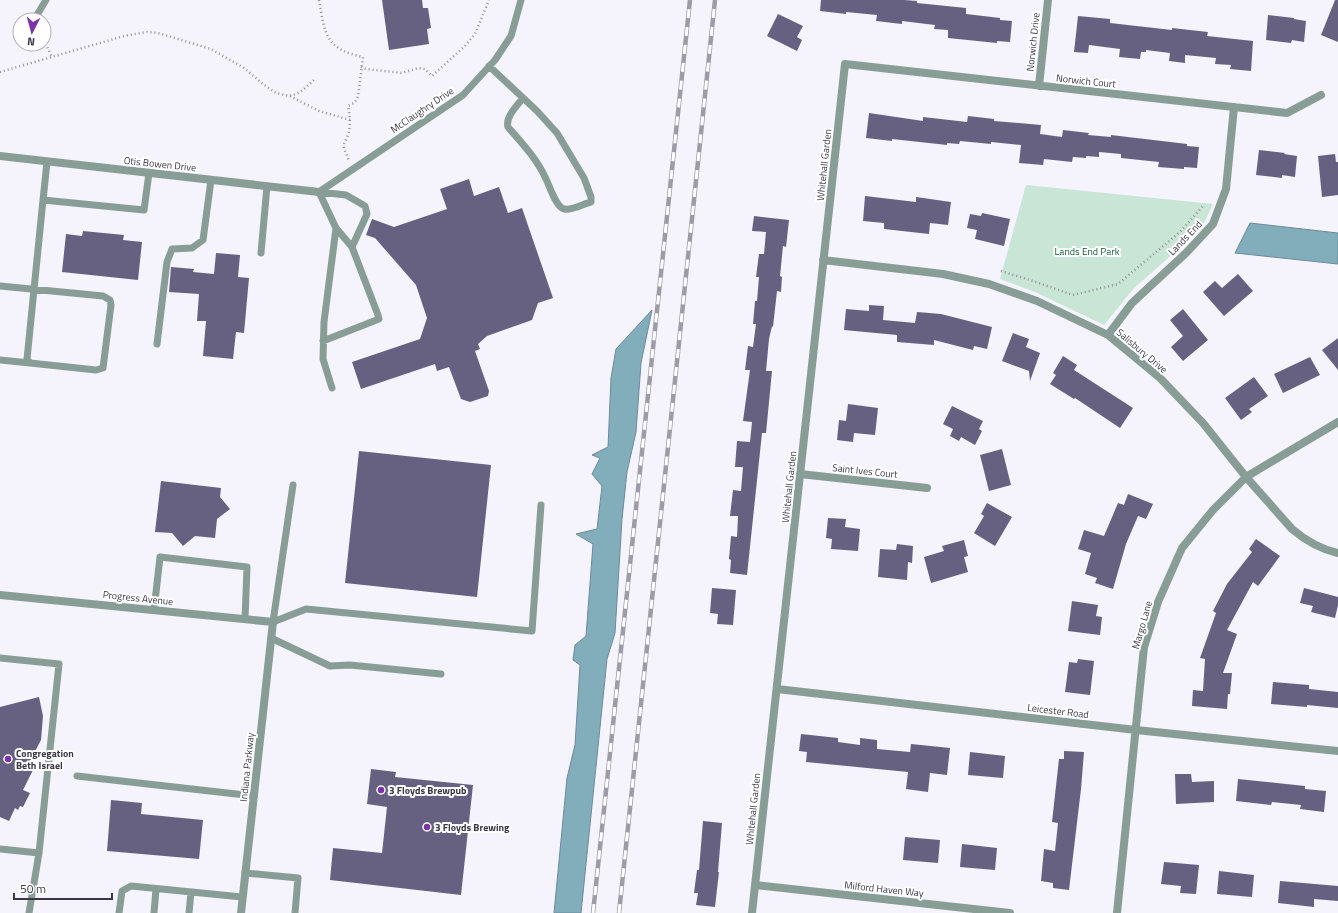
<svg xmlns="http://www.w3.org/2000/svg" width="1338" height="913" font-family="'Titillium Web',sans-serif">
	<rect width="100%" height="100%" fill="#f5f3fb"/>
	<path fill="#c8e5d5" d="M1026,185L1213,204L1203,225L1183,245L1134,288L1104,325L1035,292L1000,279Z"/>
	<path fill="#82aebc" stroke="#6c8a99" d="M1250,223L1338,233V264L1235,253Z
		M652,310L641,363L636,432L627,472L622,519L615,633L607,659L581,913H554L567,778L575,745L580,665L573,660L575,645L586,636L593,544L576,534L597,529L602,486L592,474L600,458L592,455L608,447L611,378L616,349Z"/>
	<path fill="#676181" d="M382,0H422L423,8H428L431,28L427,29L429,44L389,50Z
		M821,0H904L917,1V3L966,8V14L1000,18V20L1012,21L1010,42L997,41V43L948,38V30L934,29L935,25L902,21V24L876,21L877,15L846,12V14L820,11Z
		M1335,0H1338V42L1321,35Z
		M778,14L803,26L797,37L802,40L797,51L767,36Z
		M1268,15L1294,18V19L1306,21L1304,42L1292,40L1291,43L1266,40Z
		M1078,16L1110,19V23L1172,30V28L1208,32L1207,36L1253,41L1251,71L1230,69L1231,65L1215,64L1216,58L1185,55V63L1169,61L1170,53L1146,50V52H1141L1140,59L1119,57L1120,49L1089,45L1088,53L1074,52Z
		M869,113L923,121V117L967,122L968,116L994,119V121L1041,125L1040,134L1062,137L1063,130L1089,133L1088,135L1111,137V135L1187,144V146L1199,147L1197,168L1184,167V169L1158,167L1159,162L1121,158V154L1099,152V157L1086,156V158L1073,157L1072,162L1044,159L1043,165L1019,163L1021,145L991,142V144L960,141L959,144L947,143V145L892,139V141L866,138Z
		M1259,150L1285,153L1284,154L1297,156L1295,177L1282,175V178L1256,175Z
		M1335,154L1336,162H1338V195L1322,197L1318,156Z
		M469,179L474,196L499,187L508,213L522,208L553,298L538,303L532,320L487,336L478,344L480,349L475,351L489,391L488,396L470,402L461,399L449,367L437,371L435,364L361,389L352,362L420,339L427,318L416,285L375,238L366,235L372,219L394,227L447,209L440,189Z
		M865,196L916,202V197L951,202L948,225L930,223L929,234L884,229V223L863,221Z
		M982,213L1010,219L1004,246L975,239L977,230L967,228L970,214L981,216Z
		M754,216L789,220L786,247L783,246L780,276L782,277L781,292L777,291L773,327L772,326L769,339L766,371H772L766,433H762L747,575L730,573L731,560L729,559L731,536L737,537L738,516H730L733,490L741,491L743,467H735L737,441L750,442L752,422L743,421L750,370H745L748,346L753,347L756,324H753L755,301H757L759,277H756L759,254H764L766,232L752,231Z
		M83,231L124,235L123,240L142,242L138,280L62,272L66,234L82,236Z
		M216,253L240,255L238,277L249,278L244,333L236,332L233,359L203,356L206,321H197L199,294L169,292L171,267L194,269L193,272L214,274Z
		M1238,274L1253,291L1224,316L1203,292L1215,281L1222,288Z
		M869,305L884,306L883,320L915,323L917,312L941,314L992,327L987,349L974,346L973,350L934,340V345L897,342V335L844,330L846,309L869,311Z
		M1183,309L1208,340L1183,361L1171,347L1183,336L1170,320Z
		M1013,333L1029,339L1026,347L1040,353L1030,381L1029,371L1002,361Z
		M1338,338V370L1322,350Z
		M1063,356L1077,365L1074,370L1133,408L1120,428L1075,398L1074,399L1050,384L1056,375L1053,373Z
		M1310,357L1320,375L1283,393L1274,374Z
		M1254,377L1268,396L1249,409L1252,412L1241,420L1225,398Z
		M848,404L878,408L875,435L854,433L853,442L837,440L839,420L846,421Z
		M952,406L983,421L979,429L982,431L975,445L961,437L959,441L950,436L953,429L943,424Z
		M1002,449L1011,485L989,491L980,455Z
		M359,451L491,465L477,597L345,583Z
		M161,481L221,488L220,497L230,509L217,519L215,538L195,536L183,546L172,533L155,532Z
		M1128,494L1153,504L1146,519L1138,516L1126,544L1113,589L1095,583L1097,578L1085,574L1091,553L1078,549L1084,530L1104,536L1118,503L1124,505Z
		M987,503L1012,517L995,546L974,533L984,516L981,514Z
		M828,518L846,519L845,527L860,529L858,551L831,549L832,539L826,538Z
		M1256,539L1280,556L1258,586L1253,582L1227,630L1237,634L1223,673H1232L1230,694H1228L1227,709L1192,706L1193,690L1203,691L1205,659L1200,658L1216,613L1213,611L1227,584L1252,552L1249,549Z
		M964,540L968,556L964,557L968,572L931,583L924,557L944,551L942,546Z
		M897,544L913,546L912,563L908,562L907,580L878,577L880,549L896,550Z
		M712,588L736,590L733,625L717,624L718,614L710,613Z
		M1304,588L1338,597V605L1335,618L1311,612L1313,606L1300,603Z
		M1072,601L1098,605L1096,616L1102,617L1100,635L1068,631Z
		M1078,659L1094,661L1090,695L1065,692L1069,662L1077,663Z
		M1273,682L1309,685V689L1338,692V708L1307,705V707L1271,704Z
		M39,697L43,716L41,740L28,765L34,768L23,790L30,793L23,807L20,806L18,810L15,808L9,821L0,817V707Z
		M801,734L838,738V742L860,745V738L877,740V749L910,752L911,744L950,748L947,775L930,773L928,792L906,789L908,772L806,762L807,752L799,751Z
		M1064,751L1084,752L1081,789L1069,890L1053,888V883L1041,881L1044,849L1055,851L1058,823L1052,822L1059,759H1064Z
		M970,752L1005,756L1003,778L968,775Z
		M371,769L396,772L395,777L473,785L461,895L330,880L333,848L382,853L387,807L367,804Z
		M1175,774H1191L1192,782L1214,781V802L1176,804Z
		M1238,779L1305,786V789L1326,791L1324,812L1300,809L1301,805L1272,802L1271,805L1236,801Z
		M111,800L142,803L141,814L203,820L199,859L107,851Z
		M703,821L722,823L718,872H719L715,907L696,905L698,893H694L697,870H699Z
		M905,837L940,840L938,863L903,860Z
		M962,844L997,848L995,870L960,867Z
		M1164,862L1199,865L1196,894L1180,893L1181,886L1161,884Z
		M1219,871L1254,875L1252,897L1217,894Z
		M1280,881L1338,886V901L1314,899V907L1278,903Z"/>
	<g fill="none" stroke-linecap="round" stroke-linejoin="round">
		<path stroke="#928f9b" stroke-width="2.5" stroke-dasharray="1 3" stroke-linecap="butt" d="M319,0C325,34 325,49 363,57L358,97L354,103L348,106C350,116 351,125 348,135C347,138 345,141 344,144C343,150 348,156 349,162
			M44,40L52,57
			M361,67L366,69L402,73L418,68L425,69L432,76L465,46L475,34L489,0
			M0,72L124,36L147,32L158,33L211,49L244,68L263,84L276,93L289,96L296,94L303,90L314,80
			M290,96L319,111L350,120
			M1001,271L1033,281L1073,295L1118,284L1180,232L1203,206"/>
		<path stroke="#899d97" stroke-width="7" d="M34,20L46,0
			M489,66L537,111L557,133L584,178L591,197V202C583,204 572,211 564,209C556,207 550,187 546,179C537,159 522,143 508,127C505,117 517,106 523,98
			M47,162L43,200L144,210L149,173
			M319,192L463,95L495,60L511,36L521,0
			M319,192L346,195L365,206L367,214L352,247L378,315L379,319L323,341
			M319,192L336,228L324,322L323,359L332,388
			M336,228L352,247
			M261,253L267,186
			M0,286L103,296L110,300L111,305L103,368L96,370L30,363L27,359L43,200
			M157,344L167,262L172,249L192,248L203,240L211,180
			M0,360L30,363
			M293,485L273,622L306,609L532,631L541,505
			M154,610L160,557L247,567L245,619
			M271,638L330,666L350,665L441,674
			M0,658L59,664L39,853L0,849
			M77,776L254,796
			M245,873L298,878L295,913
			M29,913L39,853
			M119,913L122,891L131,886L242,897
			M154,913L156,889
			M189,913L191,892"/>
		<path stroke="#899d97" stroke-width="8" d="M1039,86L1048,0
			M0,156L319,192
			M823,260L943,274L989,284L1037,301L1108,335L1160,378L1203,423L1246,477L1292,529C1306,541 1320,549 1338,553
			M1108,335L1132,303L1186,253L1213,224L1226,189L1234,107
			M800,474L927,488
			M0,595L273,622L241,913
			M777,689L1136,730L1338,751
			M755,885L1010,913
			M752,913L845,64L1287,113L1321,95
			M1117,913L1144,647L1158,602L1182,548L1213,510L1246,477L1338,422"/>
		<defs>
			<path id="rail" d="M593,913L690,0
				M619,913L715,0"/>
		</defs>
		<use href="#rail" stroke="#9d9ba6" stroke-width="4.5"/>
		<use href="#rail" stroke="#fff" stroke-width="3" stroke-dasharray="9" stroke-linecap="butt"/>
	</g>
	<g fill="#7b34a7" stroke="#fff" stroke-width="1.5">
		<circle cx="8" cy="759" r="4"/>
		<circle cx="381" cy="790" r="4"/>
		<circle cx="427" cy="827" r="4"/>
	</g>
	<g text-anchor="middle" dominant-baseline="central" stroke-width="4" stroke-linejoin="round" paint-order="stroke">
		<g font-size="10" fill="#3a3746" stroke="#fff">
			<text transform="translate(1033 42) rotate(-84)">Norwich Drive</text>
			<text transform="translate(1086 81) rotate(6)">Norwich Court</text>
			<text transform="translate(422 110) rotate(-34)">McClaughry Drive</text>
			<text transform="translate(160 164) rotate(6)">Otis Bowen Drive</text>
			<text transform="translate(824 165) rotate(-84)">Whitehall Garden</text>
			<text transform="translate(1185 238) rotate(-46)">Lands End</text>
			<text transform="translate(1142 351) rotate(40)">Salisbury Drive</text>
			<text transform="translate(865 471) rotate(6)">Saint Ives Court</text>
			<text transform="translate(789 487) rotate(-84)">Whitehall Garden</text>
			<text transform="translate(138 598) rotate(6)">Progress Avenue</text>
			<text transform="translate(1142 625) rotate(-74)">Margo Lane</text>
			<text transform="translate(1058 711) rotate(7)">Leicester Road</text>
			<text transform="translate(247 767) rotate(-84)">Indiana Parkway</text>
			<text transform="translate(753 809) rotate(-84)">Whitehall Garden</text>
			<text transform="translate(884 889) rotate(6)">Milford Haven Way</text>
		</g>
		<g font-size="10" fill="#105539" stroke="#fff">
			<text x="1087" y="251">Lands End Park</text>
		</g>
		<g font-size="10" font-weight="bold" fill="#3a3746" stroke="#fff" text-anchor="start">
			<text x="16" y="753">Congregation<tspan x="16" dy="12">Beth Israel</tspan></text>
			<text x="389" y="790">3 Floyds Brewpub</text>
			<text x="435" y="827">3 Floyds Brewing</text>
		</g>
	</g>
	<g transform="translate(32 32) rotate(186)"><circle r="19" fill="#ffffff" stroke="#b0afb5"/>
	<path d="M0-3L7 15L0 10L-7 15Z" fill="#7b34a7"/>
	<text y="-6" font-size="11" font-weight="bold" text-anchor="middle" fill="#3a3746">N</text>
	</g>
	<path d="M14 893v6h98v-6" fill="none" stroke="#3a3746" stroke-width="2"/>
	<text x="20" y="893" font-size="12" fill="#3a3746" stroke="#ffffff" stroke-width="3" paint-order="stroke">50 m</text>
</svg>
